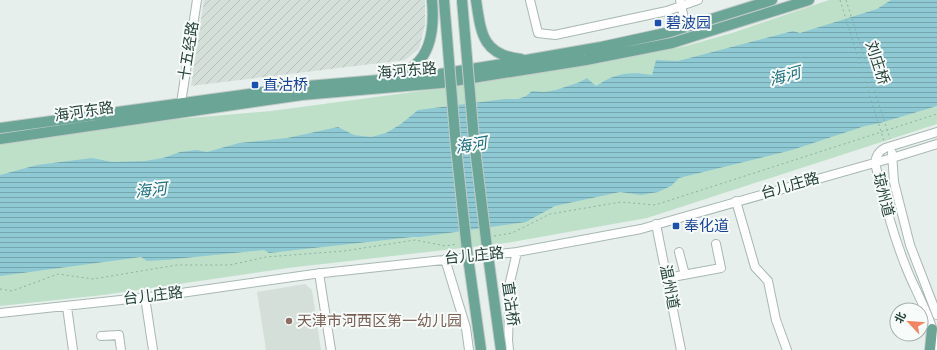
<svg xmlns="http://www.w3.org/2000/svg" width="937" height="350" font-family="'Sofia Sans Condensed','Noto Sans SC',sans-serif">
	<defs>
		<pattern id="industrial-furrows" width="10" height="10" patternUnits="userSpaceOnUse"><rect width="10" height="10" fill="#d4dfda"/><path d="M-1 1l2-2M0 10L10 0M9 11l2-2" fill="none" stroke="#b6c1bc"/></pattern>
		<pattern id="water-rules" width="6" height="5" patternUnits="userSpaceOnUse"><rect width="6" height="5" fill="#8ec9d4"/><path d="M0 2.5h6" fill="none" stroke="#74a5ad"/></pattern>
	</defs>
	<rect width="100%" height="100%" fill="#e6efeb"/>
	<path fill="#d4dfda" d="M305,284L312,290L321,350H266L257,292Z"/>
	<path fill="url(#industrial-furrows)" d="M204,0H425V25L419,49L405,60L191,86Z"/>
	<path fill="#bfe0c8" d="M829,0H937V124L647,218L506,243L288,268L103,295L0,306V143L177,119L271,111L466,85L602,63L686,46L732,33Z"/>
	<path fill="url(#water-rules)" d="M891,0H937V106L880,123L865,126L792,150L679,178L671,186L658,192L641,195L620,192L555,206L526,222L420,237H412L269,253L264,250L165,260L147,261L141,257L0,276V175L37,165L92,158L112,162L145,161L163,158L180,152L196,150L207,152L239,143L287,138L338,127L354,135L371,137L386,133L401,124L418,110L505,99H518L526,96L532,91L544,92L556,90L580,82L587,78L596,86C615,73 629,71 652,75L656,60L678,61L793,31L800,33L877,9Z"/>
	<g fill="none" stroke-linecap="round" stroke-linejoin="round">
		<defs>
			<path id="minor" d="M530,0L538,33L555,35L667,11L698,0
				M680,0L686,28
				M181,103L197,0
				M892,153L894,182L910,245L937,315
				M736,201L755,267L768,281L776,320L787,350
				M656,224L681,350
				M679,252L685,275
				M445,259L466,328L469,350
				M319,273L331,350
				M667,278L721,268L716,244
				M145,297L153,350
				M67,307L73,350
				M0,313L167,295L314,274L517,252L641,229L892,158L937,144
				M101,336L119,335L121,350
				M509,350L508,340L510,282L517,252
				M936,350C936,326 917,294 908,272C893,236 884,200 875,163C876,155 879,151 885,148L937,132"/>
			<path id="major" d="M476,0C481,33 482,55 521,59
				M397,78C403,73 410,70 415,65C433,50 434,22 432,0
				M0,128L307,86L427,76L509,63L601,47L670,32L772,0
				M0,139L302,95L441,83L586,60L672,43L809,0
				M930,350L932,329"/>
		</defs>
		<use href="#minor" stroke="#a8b8b2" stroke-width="10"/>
		<use href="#major" stroke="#c2cac8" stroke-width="12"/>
		<path stroke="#86b3a5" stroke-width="1" stroke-dasharray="2 3" stroke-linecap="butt" d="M840,0L884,141
			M846,0L890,139
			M494,236L512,233L550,214L621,202L655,205L937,114
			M0,289L12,291L58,274L93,279L177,265H230L266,257L344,251L415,240L446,246L457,244"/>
		<use href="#minor" stroke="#fff" stroke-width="8"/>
		<use href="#major" stroke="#6aa596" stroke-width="10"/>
		<defs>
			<path id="major-bridge" d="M444,0L456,147L467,250L481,350
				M462,0L474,140L487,248L501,350"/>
		</defs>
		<use href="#major-bridge" stroke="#c2cac8" stroke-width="12" stroke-linecap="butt"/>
		<use href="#major-bridge" stroke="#6aa596" stroke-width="10"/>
	</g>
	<g fill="#1a4fb4" stroke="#f7fbf9" stroke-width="1.5">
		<rect x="654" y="19" width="8" height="8" rx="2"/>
		<rect x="251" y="81" width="8" height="8" rx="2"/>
		<rect x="672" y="222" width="8" height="8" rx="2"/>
	</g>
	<circle fill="#8d6e63" stroke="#f7fbf9" stroke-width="1.5" cx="289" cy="321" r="4"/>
	<g text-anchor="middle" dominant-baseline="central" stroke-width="4" stroke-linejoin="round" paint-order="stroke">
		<g font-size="15" fill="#164399" stroke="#f7fbf9" text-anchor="start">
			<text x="666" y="23">碧波园</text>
			<text x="263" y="85">直沽桥</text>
			<text x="684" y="226">奉化道</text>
		</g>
		<g font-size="15" fill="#24423a" stroke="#f7fbf9">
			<text transform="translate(189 51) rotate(-81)">十五经路</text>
			<text transform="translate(877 63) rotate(72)">刘庄桥</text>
			<text transform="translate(407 71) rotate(-5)">海河东路</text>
			<text transform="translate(84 112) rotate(-8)">海河东路</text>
			<text transform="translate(790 186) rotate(-16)">台儿庄路</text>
			<text transform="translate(883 195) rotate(76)">琼州道</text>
			<text transform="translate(474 256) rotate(-6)">台儿庄路</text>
			<text transform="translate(669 287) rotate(79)">温州道</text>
			<text transform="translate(153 296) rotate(-7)">台儿庄路</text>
			<text transform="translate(510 304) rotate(82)">直沽桥</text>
		</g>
		<g font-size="15" fill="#785e54" stroke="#f7fbf9" text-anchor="start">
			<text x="297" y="321">天津市河西区第一幼儿园</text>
		</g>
		<g font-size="16" font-style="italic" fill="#1c6f80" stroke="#f7fbf9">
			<text transform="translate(785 77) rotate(-15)">海河</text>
			<text transform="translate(471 146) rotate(-9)">海河</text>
			<text transform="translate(151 191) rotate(-6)">海河</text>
		</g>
	</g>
	<g transform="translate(909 322) rotate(296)"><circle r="19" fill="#f7fbf9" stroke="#a3b1ad"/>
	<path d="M0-3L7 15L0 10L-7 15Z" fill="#f4845f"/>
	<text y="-6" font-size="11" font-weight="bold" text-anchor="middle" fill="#24423a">北</text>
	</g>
</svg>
